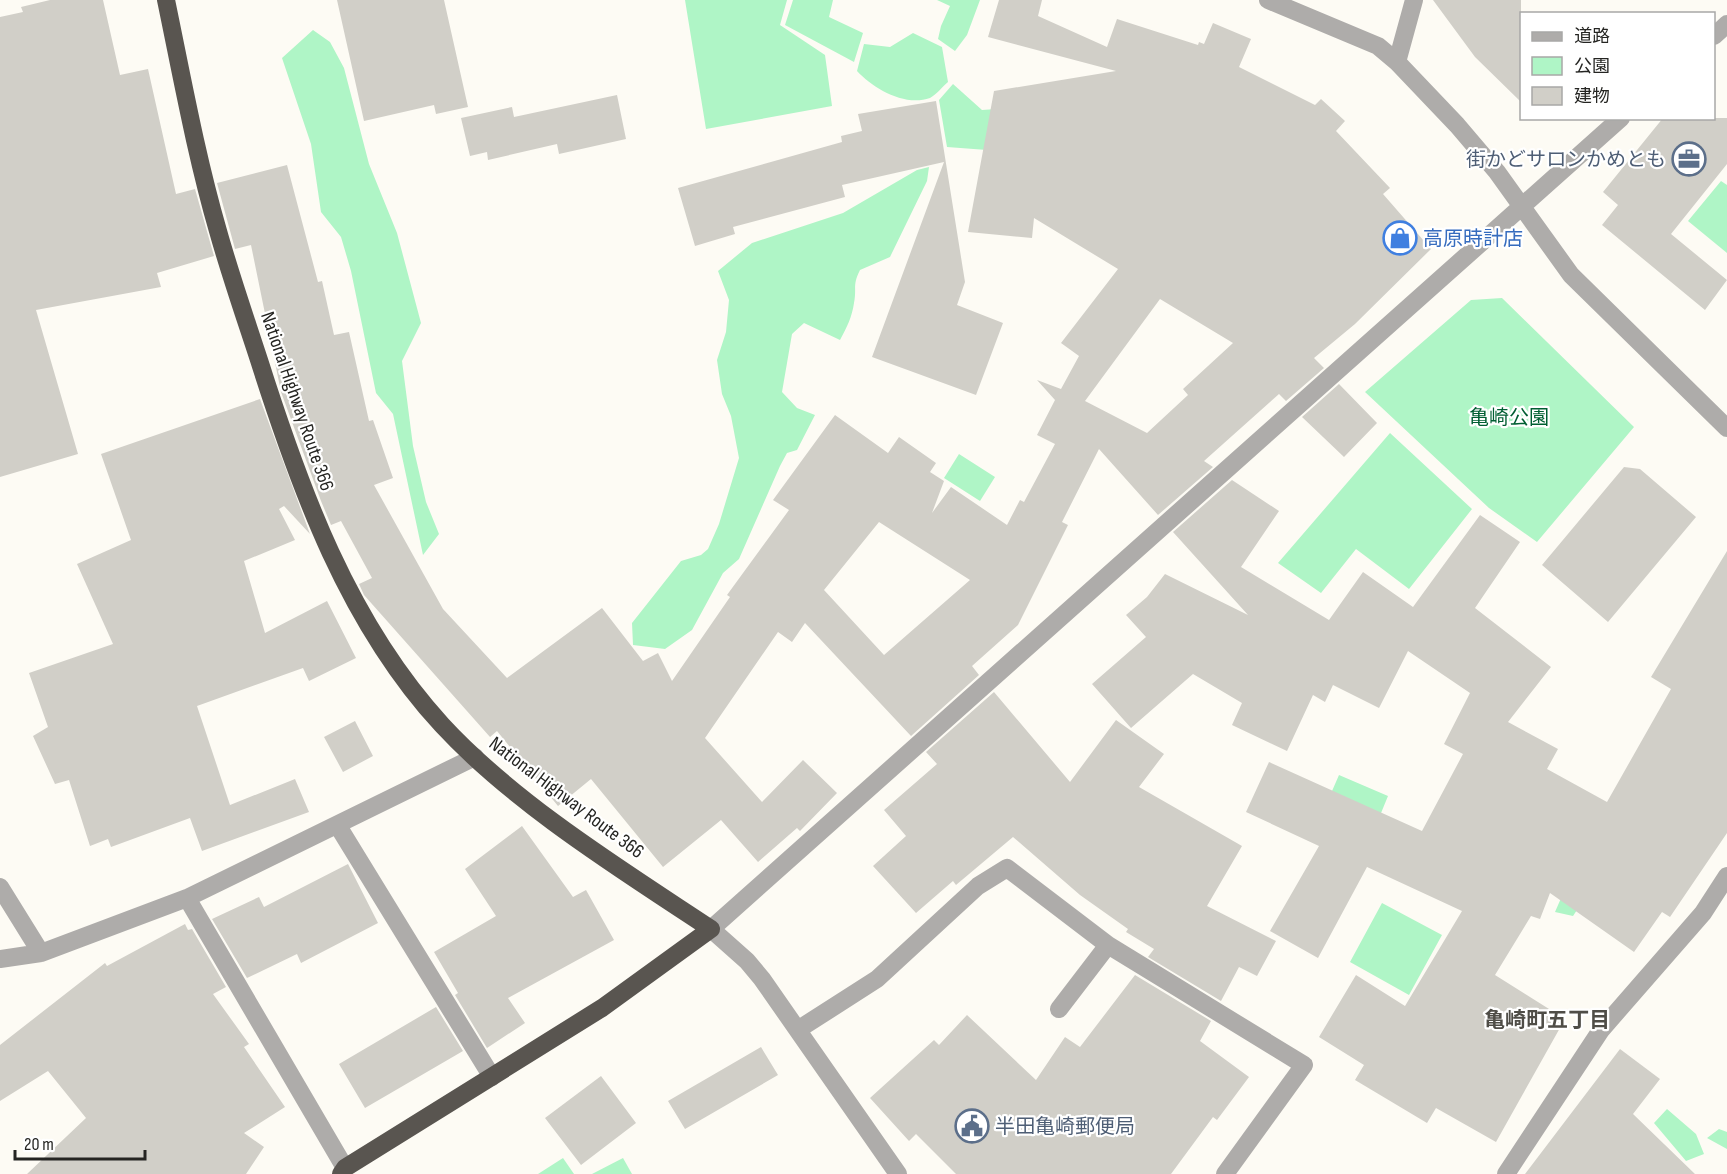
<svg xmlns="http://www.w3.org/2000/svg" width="1727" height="1174" font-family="'Sofia Sans Condensed','Noto Sans JP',sans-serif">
  <rect width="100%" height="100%" fill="#fdfbf4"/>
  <path fill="#aff5c6" d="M 685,0 L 787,0 L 780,25 L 825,55 L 832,106 L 706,129 Z
    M 793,0 L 833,0 L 829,17 L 863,33 L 854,62 L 785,25 Z
    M 937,0 L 980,0 L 967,35 L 955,51 L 938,39 L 941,26 L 950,6 Z
    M 313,30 L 330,42 L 344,68 L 369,164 L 397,233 L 421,323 L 402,361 L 413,446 L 426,502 L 439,534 L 423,555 L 393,414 L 376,393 L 351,271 L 341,237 L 321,212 L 311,144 L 282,58 Z
    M 913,33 L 942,47 L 948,82 C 943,86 936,95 930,98 C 904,107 873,88 857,71 L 864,44 L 890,47 Z
    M 953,84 L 982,110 L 1025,107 L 987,150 L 947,147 L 939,100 Z
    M 929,167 L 927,181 L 890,257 L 860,270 C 852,286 857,287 854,303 C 852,317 847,327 840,340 L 804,323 L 792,334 L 782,392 L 797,408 L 815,415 L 797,450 L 787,453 L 780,466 L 739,559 L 723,573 L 692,630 L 665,649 L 633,645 L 632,623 L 681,561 L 701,555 L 708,549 L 719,524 L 739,458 L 731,416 L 722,394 L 717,360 L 726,332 L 729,300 L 718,271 L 752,243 L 843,213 L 917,170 Z
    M 1721,181 L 1727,185 L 1727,253 L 1688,221 Z
    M 1502,298 L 1634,427 L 1537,542 L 1489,508 L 1365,392 L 1471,300 Z
    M 1390,433 L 1472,509 L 1409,589 L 1356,549 L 1321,593 L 1278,563 Z
    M 959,454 L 995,477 L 980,501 L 944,478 Z
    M 1339,775 L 1388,796 L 1372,835 L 1322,814 Z
    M 1575,866 L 1598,878 L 1573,916 L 1555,912 Z
    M 1382,903 L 1442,935 L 1409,995 L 1350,962 Z
    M 1667,1109 L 1696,1134 L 1704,1154 L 1686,1161 L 1654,1123 Z
    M 1719,1129 L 1727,1132 L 1727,1149 L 1707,1138 Z
    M 563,1158 L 574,1174 L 538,1174 Z
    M 623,1158 L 632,1174 L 592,1174 Z"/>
  <path fill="#d1cfc8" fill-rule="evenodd" d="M 50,0 L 103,0 L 120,75 L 148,69 L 176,194 L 195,189 L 214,256 L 157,273 L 161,287 L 36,310 L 78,454 L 0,477 L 0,17 L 23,12 L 21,7 Z
    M 337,0 L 444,0 L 468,107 L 436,114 L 434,105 L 364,121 Z
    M 999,0 L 1042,0 L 1038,16 L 1107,47 L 1117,19 L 1198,45 L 1199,42 L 1204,44 L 1213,23 L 1251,39 L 1239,67 L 1315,105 L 1321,99 L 1345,121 L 1336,131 L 1390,188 L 1383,194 L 1431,249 L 1355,324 L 1314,358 L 1324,368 L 1286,401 L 1279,394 L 1204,461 L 1213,467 L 1158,515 L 1099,449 L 1062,522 L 1068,525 L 1018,625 L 972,666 L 979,675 L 911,736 L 805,623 L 792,642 L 778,632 L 705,738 L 762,802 L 803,760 L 837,793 L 800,831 L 797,828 L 758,862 L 721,820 L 663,867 L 591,779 L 558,806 L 497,731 L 490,737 L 364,595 L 359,584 L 372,578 L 341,521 L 331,525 L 321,501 L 281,392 L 251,245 L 235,249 L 217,183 L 287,165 L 318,282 L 322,281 L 334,335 L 349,332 L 369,421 L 373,420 L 393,478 L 374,485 L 443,609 L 507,678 L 602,608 L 643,661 L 658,653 L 672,681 L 730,597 L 727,595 L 789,510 L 773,500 L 835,415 L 888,453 L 899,437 L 936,463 L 930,472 L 944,481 L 932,513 L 951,487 L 1007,525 L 1020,500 L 1024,502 L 1055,444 L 1037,435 L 1055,400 L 1037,380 L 1061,389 L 1079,356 L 1061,343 L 1118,269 L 1034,218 L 1032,238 L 968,232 L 994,91 L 1116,71 L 988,37 ZM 1160,299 L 1233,343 L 1183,389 L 1188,395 L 1147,433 L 1085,401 ZM 879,522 L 970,580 L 884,655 L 824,590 Z
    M 1433,0 L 1521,0 L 1521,102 L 1475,57 Z
    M 617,95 L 626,139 L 559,154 L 557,144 L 488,160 L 487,152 L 470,156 L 461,118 L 512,107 L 514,117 Z
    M 936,101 L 965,282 L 957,305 L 1003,323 L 976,395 L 872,357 L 944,162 L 842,185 L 845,197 L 733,227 L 735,234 L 695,246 L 678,188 L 842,142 L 841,136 L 862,131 L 858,114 Z
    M 1663,118 L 1727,118 L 1727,164 L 1671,234 L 1727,280 L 1705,310 L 1602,225 L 1618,205 L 1603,192 Z
    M 1339,384 L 1377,423 L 1344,457 L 1302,417 Z
    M 260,399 L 310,534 L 284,506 L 279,509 L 295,540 L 244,561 L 265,633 L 327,601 L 356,658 L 309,681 L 303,668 L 197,706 L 230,805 L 295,779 L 309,812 L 202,851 L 190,818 L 111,847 L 108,839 L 90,846 L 69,780 L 55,784 L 33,736 L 48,727 L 29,673 L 113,644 L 77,564 L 131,540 L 101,454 Z
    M 1624,467 L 1640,469 L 1696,517 L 1608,622 L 1542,565 Z
    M 1232,480 L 1279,511 L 1241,567 L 1329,620 L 1363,572 L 1413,607 L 1480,515 L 1520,542 L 1475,608 L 1551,667 L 1508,722 L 1558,749 L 1547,769 L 1607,802 L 1671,689 L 1651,677 L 1727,551 L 1727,833 L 1670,917 L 1662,912 L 1634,952 L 1550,893 L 1540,919 L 1531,916 L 1495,975 L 1565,1019 L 1496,1142 L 1436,1108 L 1427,1123 L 1355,1080 L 1364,1065 L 1319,1037 L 1356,975 L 1405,1006 L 1462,911 L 1367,867 L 1318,958 L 1270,931 L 1319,846 L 1246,812 L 1269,762 L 1422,831 L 1463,754 L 1444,744 L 1470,693 L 1408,651 L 1379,708 L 1333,685 L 1325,702 L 1313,695 L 1287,751 L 1232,725 L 1242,703 L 1193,674 L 1131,728 L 1092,684 L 1146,637 L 1126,615 L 1147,597 L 1165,574 L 1248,615 L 1173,532 Z
    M 994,692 L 1070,782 L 1116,720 L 1164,754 L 1139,787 L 1242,846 L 1207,906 L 1276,941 L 1257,976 L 1239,967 L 1221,1001 L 1148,957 L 1154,949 L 1126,932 L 1128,929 L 1080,895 L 1013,837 L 956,885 L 953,881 L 916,913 L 873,866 L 906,836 L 884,810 L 937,764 L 926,752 Z
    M 355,721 L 373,756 L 343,772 L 324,737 Z
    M 522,826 L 573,897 L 586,890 L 614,940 L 508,998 L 525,1023 L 487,1048 L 455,995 L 458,993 L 434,952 L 496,916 L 465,869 Z
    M 348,864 L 378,923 L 301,963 L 297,954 L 247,978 L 212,919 L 259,897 L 264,907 Z
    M 185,924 L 188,930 L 192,929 L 226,987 L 213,994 L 249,1044 L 244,1047 L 285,1107 L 244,1133 L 264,1147 L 246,1174 L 27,1174 L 86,1118 L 48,1071 L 0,1101 L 0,1045 L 105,963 L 107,966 Z
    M 1135,975 L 1211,1021 L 1200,1041 L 1249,1077 L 1217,1120 L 1213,1117 L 1171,1174 L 956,1174 L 916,1134 L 909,1141 L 870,1098 L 934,1040 L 939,1045 L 967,1015 L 1036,1080 L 1065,1037 L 1080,1047 Z
    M 436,1007 L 463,1051 L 365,1108 L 339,1064 Z
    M 761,1047 L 778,1075 L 685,1129 L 668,1101 Z
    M 1620,1049 L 1660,1079 L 1633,1114 L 1695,1174 L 1525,1174 Z
    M 601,1076 L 636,1123 L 581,1165 L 545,1118 Z"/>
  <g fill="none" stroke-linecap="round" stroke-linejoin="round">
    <path stroke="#aeacaa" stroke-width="18" d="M 1268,0 L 1378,46 L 1397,62 L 1457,125 L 1497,172 L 1571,275 L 1727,428
      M 1714,36 L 1727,24
      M 1397,62 L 1414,0
      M 338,826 L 492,1077
      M 0,887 L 41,953
      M 187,898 L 345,1168
      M 0,959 L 41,953 L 187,898 L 475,757
      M 1059,1009 L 1108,945
      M 799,1029 L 877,979 L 978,886 L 1007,868 L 1108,945 L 1304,1065 L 1225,1174
      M 898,1174 L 762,979 L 747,961 L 711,929 L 1621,118
      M 1506,1174 L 1601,1030 L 1703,913 L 1727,876"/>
    <path stroke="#595550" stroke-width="18" d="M 166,0 C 182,77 196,155 218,231 C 230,274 245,317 259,360 C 300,489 348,623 442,725 C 515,804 622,870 711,929 L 602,1008 L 345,1168 L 341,1174"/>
  </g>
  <defs>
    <symbol id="office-ring" viewBox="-11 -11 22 22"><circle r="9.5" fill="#fff" stroke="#5c6f8a" stroke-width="1.5"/><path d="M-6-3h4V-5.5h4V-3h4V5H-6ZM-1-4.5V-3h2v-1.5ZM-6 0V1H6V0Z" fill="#5c6f8a"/></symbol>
    <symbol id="shop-ring" viewBox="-11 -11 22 22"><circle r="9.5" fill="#fff" stroke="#3f7fe0" stroke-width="1.5"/><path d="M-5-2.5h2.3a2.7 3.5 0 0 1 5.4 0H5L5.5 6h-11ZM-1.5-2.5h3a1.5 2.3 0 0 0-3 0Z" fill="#3f7fe0"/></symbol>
    <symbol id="civic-ring" viewBox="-11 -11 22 22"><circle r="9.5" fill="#fff" stroke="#5c6f8a" stroke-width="1.5"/><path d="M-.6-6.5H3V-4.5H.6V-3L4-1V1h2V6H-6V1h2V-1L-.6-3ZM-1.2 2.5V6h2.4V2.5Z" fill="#5c6f8a"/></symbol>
  </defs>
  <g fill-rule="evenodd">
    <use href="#office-ring" x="1670" y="140" width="38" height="38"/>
    <use href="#shop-ring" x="1381" y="219" width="38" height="38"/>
    <use href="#civic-ring" x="953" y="1107" width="38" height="38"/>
  </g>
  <g text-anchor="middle" stroke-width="4.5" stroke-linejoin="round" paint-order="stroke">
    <g font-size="20" fill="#4e5e75" stroke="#fff" text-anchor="end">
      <text x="1666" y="166">街かどサロンかめとも</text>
      <text x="995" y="1133" text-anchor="start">半田亀崎郵便局</text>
    </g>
    <g font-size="20" fill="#366cbe" stroke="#fff" text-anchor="start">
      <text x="1423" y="245">高原時計店</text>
    </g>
    <g font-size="20" fill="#252522" stroke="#fff">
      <text transform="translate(298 401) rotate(71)" y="7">National Highway Route 366</text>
      <text transform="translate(567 797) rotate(37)" y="7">National Highway Route 366</text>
    </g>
    <g font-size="20" fill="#005e32" stroke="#fff">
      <text x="1509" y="424">亀崎公園</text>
    </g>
    <g font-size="21" font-weight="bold" fill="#4f4d47" stroke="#fff">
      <text x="1547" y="1027">亀崎町五丁目</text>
    </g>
  </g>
  <rect x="1520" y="12" width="195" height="108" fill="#ffffff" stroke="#a8a8a7" stroke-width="1.5"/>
  <rect x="1532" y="32" width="30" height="9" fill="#aeacaa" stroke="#a8a8a7" stroke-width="1.5"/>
  <text x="1574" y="42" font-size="18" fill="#252522">道路</text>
  <rect x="1532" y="57" width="30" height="18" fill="#aff5c6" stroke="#a8a8a7" stroke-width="1.5"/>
  <text x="1574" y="72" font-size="18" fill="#252522">公園</text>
  <rect x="1532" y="87" width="30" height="18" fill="#d1cfc8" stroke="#a8a8a7" stroke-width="1.5"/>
  <text x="1574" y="102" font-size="18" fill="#252522">建物</text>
  <path d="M15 1150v9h130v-9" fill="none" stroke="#252522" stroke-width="3"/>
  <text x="24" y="1150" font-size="18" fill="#252522" stroke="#ffffff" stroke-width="4.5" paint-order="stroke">20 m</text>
</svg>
